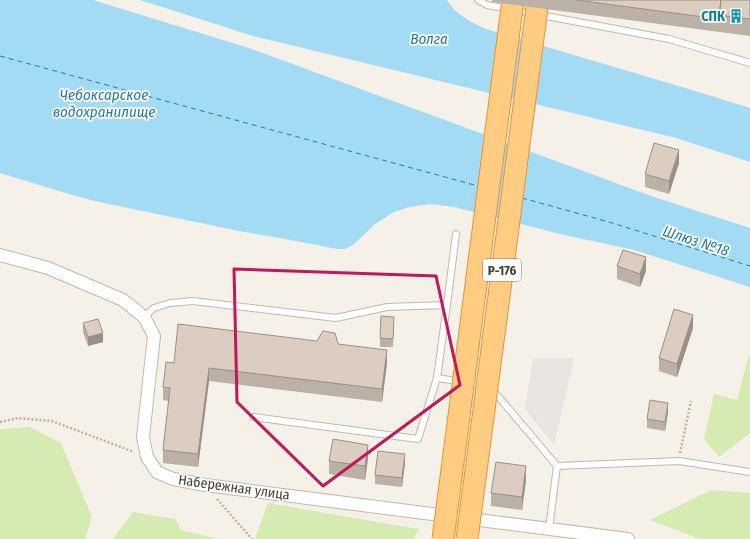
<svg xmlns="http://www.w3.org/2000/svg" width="750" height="539" font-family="'Fira Sans Condensed',sans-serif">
  <rect width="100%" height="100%" fill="#f5f1e9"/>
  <path fill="#d6ebb1" d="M 750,351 L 750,433 L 719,457 L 704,439 L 714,394 L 737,400 Z
    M 30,427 L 61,443 L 92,517 L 85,539 L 0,539 L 0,429 Z
    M 711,490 L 750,493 L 750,539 L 700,539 L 650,520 Z
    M 268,503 L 419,529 L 413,539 L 255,539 Z
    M 133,512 L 175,519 L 181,530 L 218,539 L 113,539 Z"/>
  <path fill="#e7e4e1" d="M 533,358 L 574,358 L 554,445 L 525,409 Z"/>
  <path fill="#a4dbf4" d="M 0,0 L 93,0 L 249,48 L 651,196 L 750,228 L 750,287 L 634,250 L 560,234 L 454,207 L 430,204 L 409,207 L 394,212 L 375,224 L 353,245 L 345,249 L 337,249 L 296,241 L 239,231 L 99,202 L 72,195 L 0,173 Z
    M 140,0 L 447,0 C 456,15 471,22 486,29 L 692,90 L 750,108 L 750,162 L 676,138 L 253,36 Z"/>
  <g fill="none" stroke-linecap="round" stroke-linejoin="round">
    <path stroke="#257aa2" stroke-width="1" stroke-dasharray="5 4" stroke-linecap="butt" d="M 0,56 L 478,186
      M 522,198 L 609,222 L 750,266"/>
    <defs>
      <path id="service" d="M 478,0 L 487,5 L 669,39 L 750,63
        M 144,317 L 154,308 L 170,303 L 193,301 L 336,318 L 387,307 L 447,305 L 456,234
        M 437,378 L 447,305
        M 492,389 L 557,466 L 679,461 L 750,472
        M 253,417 L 418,439 L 437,378 L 484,385
        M 549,529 L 557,466"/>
      <path id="minor" d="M 0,255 L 48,268 L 123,300 L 144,317 L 154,336 L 143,437 L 147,457 L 157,472 L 173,479 L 205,485 L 628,539"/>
    </defs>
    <use href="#service" stroke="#c2b8ab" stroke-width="8"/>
    <use href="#minor" stroke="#c2b8ab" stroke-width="14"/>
    <path stroke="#c4b29c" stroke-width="2.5" stroke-dasharray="2 2" stroke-linecap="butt" d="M 0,422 L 18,418 L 52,421 L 134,452
      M 680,453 L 691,401
      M 217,499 L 252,539"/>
    <use href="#service" stroke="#fff" stroke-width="6"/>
    <use href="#minor" stroke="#fff" stroke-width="12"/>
    <defs>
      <path id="trunk-bridge" d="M 443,539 L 513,0
        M 467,539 L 538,0"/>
    </defs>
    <use href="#trunk-bridge" stroke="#e69333" stroke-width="23" stroke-linecap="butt"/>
    <use href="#trunk-bridge" stroke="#ffcc82" stroke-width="21"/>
  </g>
  <path fill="#bcb1a6" d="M 492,0 L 750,0 L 750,36 L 492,2 Z
    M 679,163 L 669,194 L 645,187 L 645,174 Z
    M 617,266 L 646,271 L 640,287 L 617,279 Z
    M 83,323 L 103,342 L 88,346 L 83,332 Z
    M 394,326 L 393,347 L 380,347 L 380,338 Z
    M 693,328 L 677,377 L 659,371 L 659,358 Z
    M 338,344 L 387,363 L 382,402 L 209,381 L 198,467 L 163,463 L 163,450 L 169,401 L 163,400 L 163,387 L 174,363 Z
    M 668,412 L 665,431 L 647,428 L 647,419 Z
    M 368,458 L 365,480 L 329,474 L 329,461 Z
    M 405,463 L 402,487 L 375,484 L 375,475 Z
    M 526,480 L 522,510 L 491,506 L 491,493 Z"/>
  <path fill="#999087" d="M 679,150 L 679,163 L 669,194 L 669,181 Z
    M 646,257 L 646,271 L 640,287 L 640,274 Z
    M 693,315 L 693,328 L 677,377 L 677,364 Z
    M 103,333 L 103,342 L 88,346 L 88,337 Z
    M 387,350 L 387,363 L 382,402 L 382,389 Z
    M 209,368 L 209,381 L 198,467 L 198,454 Z
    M 668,403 L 668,412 L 665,431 L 665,422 Z
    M 368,445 L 368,458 L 365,480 L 365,466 Z
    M 405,454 L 405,463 L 402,487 L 402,478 Z
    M 526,466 L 526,480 L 522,510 L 522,497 Z"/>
  <path fill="#dbcec1" stroke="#999087" d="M 576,0 L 721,0 L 719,19 Z
    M 721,0 L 750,0 L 750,19 L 719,15 Z
    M 654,143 L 679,150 L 669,181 L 645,174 Z
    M 623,250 L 646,257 L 640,274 L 617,266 Z
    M 674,309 L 693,315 L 677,364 L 659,358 Z
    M 381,316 L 394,317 L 393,339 L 380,338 Z
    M 98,319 L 103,333 L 88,337 L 83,323 Z
    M 178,324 L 317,341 L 323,331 L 335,333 L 338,344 L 387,350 L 382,389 L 209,368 L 198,454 L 163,450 L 170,388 L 163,387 L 166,362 L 174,363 Z
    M 650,400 L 668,403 L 665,422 L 647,419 Z
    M 333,439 L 368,445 L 365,466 L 329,461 Z
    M 378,451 L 405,454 L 402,478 L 375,475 Z
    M 496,462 L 526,466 L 522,497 L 491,493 Z"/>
  <path fill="none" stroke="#c2185b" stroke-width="3" stroke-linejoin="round" d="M 234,269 L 436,276 L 460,385 L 323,486 L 237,402 Z"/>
  <defs>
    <symbol id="building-bare" viewBox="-9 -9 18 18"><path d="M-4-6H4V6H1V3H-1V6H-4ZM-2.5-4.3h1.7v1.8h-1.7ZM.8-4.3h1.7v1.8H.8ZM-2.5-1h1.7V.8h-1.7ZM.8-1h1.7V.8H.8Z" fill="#0f9aa8" stroke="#fff" stroke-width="2.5" paint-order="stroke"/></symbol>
  </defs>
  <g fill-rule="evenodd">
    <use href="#building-bare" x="726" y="6" width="20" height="20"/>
  </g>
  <g text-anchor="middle" stroke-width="3.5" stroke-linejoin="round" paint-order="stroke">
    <rect fill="#fff" stroke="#807a73" stroke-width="1" x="483" y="259" width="38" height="22" rx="3"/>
    <g font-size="13" font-weight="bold" fill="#4a4137">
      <text x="502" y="275">Р-176</text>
    </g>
    <g font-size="14" font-weight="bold" fill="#0d838f" stroke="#fff" text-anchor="end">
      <text x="725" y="21">СПК</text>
    </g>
    <g font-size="14" fill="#4a4137" stroke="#fff">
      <text transform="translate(234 487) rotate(8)" y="5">Набережная улица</text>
    </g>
    <g font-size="15" font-style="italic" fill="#257aa2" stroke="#fff">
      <text x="429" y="44">Волга</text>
      <text x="104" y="100">Чебоксарское<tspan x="104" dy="17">водохранилище</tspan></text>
      <text transform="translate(696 241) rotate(18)" y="5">Шлюз №18</text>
    </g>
  </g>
</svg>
